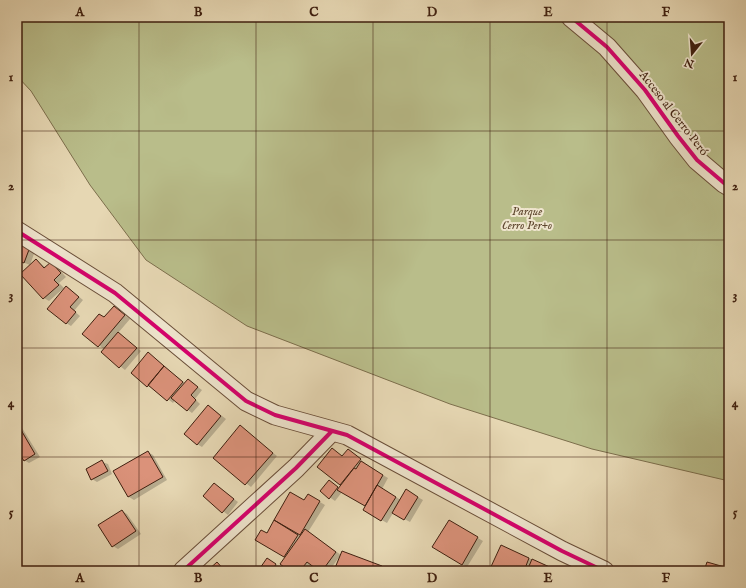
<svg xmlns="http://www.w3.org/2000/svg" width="746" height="588" font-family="'IM FELL English',serif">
  <rect width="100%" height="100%" fill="#e6d7b3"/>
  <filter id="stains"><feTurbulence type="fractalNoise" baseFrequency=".005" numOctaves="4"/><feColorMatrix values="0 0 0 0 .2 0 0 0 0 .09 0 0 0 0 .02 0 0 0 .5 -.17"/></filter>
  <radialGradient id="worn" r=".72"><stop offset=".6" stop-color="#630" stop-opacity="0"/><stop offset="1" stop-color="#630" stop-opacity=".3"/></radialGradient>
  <path fill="#b9bd8a" stroke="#7c6e4c" d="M 17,17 L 729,17 L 729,481 L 592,449 L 450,404 L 247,326 L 146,260 L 90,185 L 31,91 L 17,76 Z"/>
  <path fill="#0003" d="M 17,243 L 35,251 L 30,265 L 17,260 Z
    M 36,260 L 46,268 L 51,263 L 56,266 L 66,277 L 59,283 L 64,288 L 49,301 L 44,298 L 21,274 Z
    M 67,287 L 83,300 L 74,311 L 80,316 L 71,326 L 66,323 Z
    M 114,307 L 130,319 L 118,333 L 141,351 L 125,370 L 102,352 L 104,349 L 84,334 L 105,318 Z
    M 148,354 L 185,383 L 188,380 L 202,390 L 195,399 L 200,404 L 192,413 L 175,400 L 173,403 L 153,388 L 147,386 Z
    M 209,406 L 226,419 L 202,447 L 197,444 Z
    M 17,421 L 19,423 L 40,457 L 29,463 L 24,460 L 17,448 Z
    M 240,427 L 277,456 L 251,487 L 214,458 Z
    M 148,452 L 153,455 L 167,480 L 134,500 L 129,497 L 114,472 Z
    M 353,454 L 365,463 L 364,464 L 388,478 L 382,489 L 401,500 L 407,491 L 423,500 L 410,522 L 393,513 L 387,523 L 364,510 L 366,506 L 342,492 L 335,501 L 321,491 L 329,481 L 340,488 L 342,485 L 318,467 Z
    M 102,462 L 108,464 L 112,474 L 97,482 L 92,479 Z
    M 214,484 L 238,502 L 228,515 L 204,496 Z
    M 291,493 L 304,501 L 308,495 L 325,505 L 308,532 L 341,555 L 382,567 L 387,570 L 386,571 L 343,571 L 336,568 L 340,556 L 329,571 L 321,571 L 312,564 L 307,571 L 291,571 L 286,557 L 256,540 L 267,534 Z
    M 122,511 L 127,514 L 141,534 L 118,549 L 113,546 Z
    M 449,521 L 483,541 L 467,567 L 434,547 Z
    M 501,546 L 529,558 L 555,571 L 490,571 Z
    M 272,562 L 281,568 L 279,571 L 260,571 Z"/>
  <path fill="#db927a" stroke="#3f1f0f" d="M 17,242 L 30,247 L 24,263 L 17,260 Z
    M 36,259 L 44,268 L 51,262 L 61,273 L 54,280 L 59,285 L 43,299 L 20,274 Z
    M 66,286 L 79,297 L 70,307 L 76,312 L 66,324 L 47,309 Z
    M 114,306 L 125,315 L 98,347 L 82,334 L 99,314 L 104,317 Z
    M 118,332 L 137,348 L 119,368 L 101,352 Z
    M 148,352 L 164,366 L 147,387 L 131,373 Z
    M 164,366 L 183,382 L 167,401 L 148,385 Z
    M 188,379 L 198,387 L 191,395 L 196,400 L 187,411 L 171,398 Z
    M 208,405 L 221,416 L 197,445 L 184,434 Z
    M 17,423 L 35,454 L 24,461 L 17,450 Z
    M 240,425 L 273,453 L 245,485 L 213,458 Z
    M 332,448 L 342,456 L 348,449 L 361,459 L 340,485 L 317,467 Z
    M 148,451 L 163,477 L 128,497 L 113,471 Z
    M 102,460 L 108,471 L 91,480 L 86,469 Z
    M 361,461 L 383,475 L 365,506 L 337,490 L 354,468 L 356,469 Z
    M 329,480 L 338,487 L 329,499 L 320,491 Z
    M 214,483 L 234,499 L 222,513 L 203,496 Z
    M 377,485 L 396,497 L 381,521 L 363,510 Z
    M 406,489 L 418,497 L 404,520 L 392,513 Z
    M 290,492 L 304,500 L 308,494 L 320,501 L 300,535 L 274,520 Z
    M 122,510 L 136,531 L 112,547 L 98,525 Z
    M 274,520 L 298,535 L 284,557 L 255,540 L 261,530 L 267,533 Z
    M 449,520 L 478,537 L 462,565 L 432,547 Z
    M 305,529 L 336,552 L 322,571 L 319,571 L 307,562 L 300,571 L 289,571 L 280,564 Z
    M 501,545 L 529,558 L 524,571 L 489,571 Z
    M 342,551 L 382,566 L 380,571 L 343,571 L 335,568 Z
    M 267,558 L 276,564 L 272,571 L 258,571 Z
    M 532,559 L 554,569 L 553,571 L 527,571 Z
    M 217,562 L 225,571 L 207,571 Z
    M 707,562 L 728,568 L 729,566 L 729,571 L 704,571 Z"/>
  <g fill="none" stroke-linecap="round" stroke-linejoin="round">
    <defs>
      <path id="street" d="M 571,17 L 607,47 L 645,90 L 678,136 L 697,160 L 724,183 L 729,186
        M 17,231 L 115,293 L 246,401 L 275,415 L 347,435 L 562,551 L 604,571
        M 183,571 L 296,468 L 332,431"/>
    </defs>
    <use href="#street" stroke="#694d38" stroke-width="21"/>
    <use href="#street" stroke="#efe5ce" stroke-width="19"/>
    <defs>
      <path id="cycleway" d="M 571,17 L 607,47 L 645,90 L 678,136 L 697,160 L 724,183 L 729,186
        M 17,231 L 115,293 L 246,401 L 275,415 L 347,435 L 562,551 L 604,571
        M 183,571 L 296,468 L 332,431"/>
    </defs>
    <use href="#cycleway" stroke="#efe5ce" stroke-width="6"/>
    <use href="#cycleway" stroke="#d6006c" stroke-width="4"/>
  </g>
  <path fill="none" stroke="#3f1f0f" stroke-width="1" stroke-opacity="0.55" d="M 139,17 L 139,571M 256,17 L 256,571M 373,17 L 373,571M 490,17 L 490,571M 607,17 L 607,571M 17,131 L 729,131M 17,240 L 729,240M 17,348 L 729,348M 17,457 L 729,457"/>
  <g text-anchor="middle" stroke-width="4" stroke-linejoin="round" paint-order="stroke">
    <g font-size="12" fill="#3f1f0f" stroke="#efe5ce">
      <text transform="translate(674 113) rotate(52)" y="4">Acceso al Cerro Peró</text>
    </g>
    <g font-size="12" font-style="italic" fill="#5e462e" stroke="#efe5ce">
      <text x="527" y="215">Parque<tspan x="527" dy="14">Cerro Per+o</tspan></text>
    </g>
  </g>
  <rect width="746" height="588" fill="none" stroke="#e6d7b3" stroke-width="44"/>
  <g transform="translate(692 54) rotate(197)" stroke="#efe5ce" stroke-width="3" paint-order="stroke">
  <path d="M0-3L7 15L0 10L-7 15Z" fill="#3f1f0f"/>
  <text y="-6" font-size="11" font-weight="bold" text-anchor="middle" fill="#3f1f0f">N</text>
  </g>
  <rect x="22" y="22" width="702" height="544" fill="none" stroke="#3f1f0f" stroke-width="1.5"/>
  <g font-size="13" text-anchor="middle" font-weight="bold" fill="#3f1f0f">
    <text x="80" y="16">A</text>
    <text x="198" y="16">B</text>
    <text x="314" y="16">C</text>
    <text x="432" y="16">D</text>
    <text x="548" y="16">E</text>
    <text x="666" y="16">F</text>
    <text x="11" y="81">1</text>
    <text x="735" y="81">1</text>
    <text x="11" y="190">2</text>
    <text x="735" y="190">2</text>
    <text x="11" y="299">3</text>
    <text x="735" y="299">3</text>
    <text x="11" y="407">4</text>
    <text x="735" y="407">4</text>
    <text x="11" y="516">5</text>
    <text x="735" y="516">5</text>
    <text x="80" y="582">A</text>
    <text x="198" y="582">B</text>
    <text x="314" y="582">C</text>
    <text x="432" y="582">D</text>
    <text x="548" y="582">E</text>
    <text x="666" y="582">F</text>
  </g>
  <rect width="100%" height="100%" filter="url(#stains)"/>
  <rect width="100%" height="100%" fill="url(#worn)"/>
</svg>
